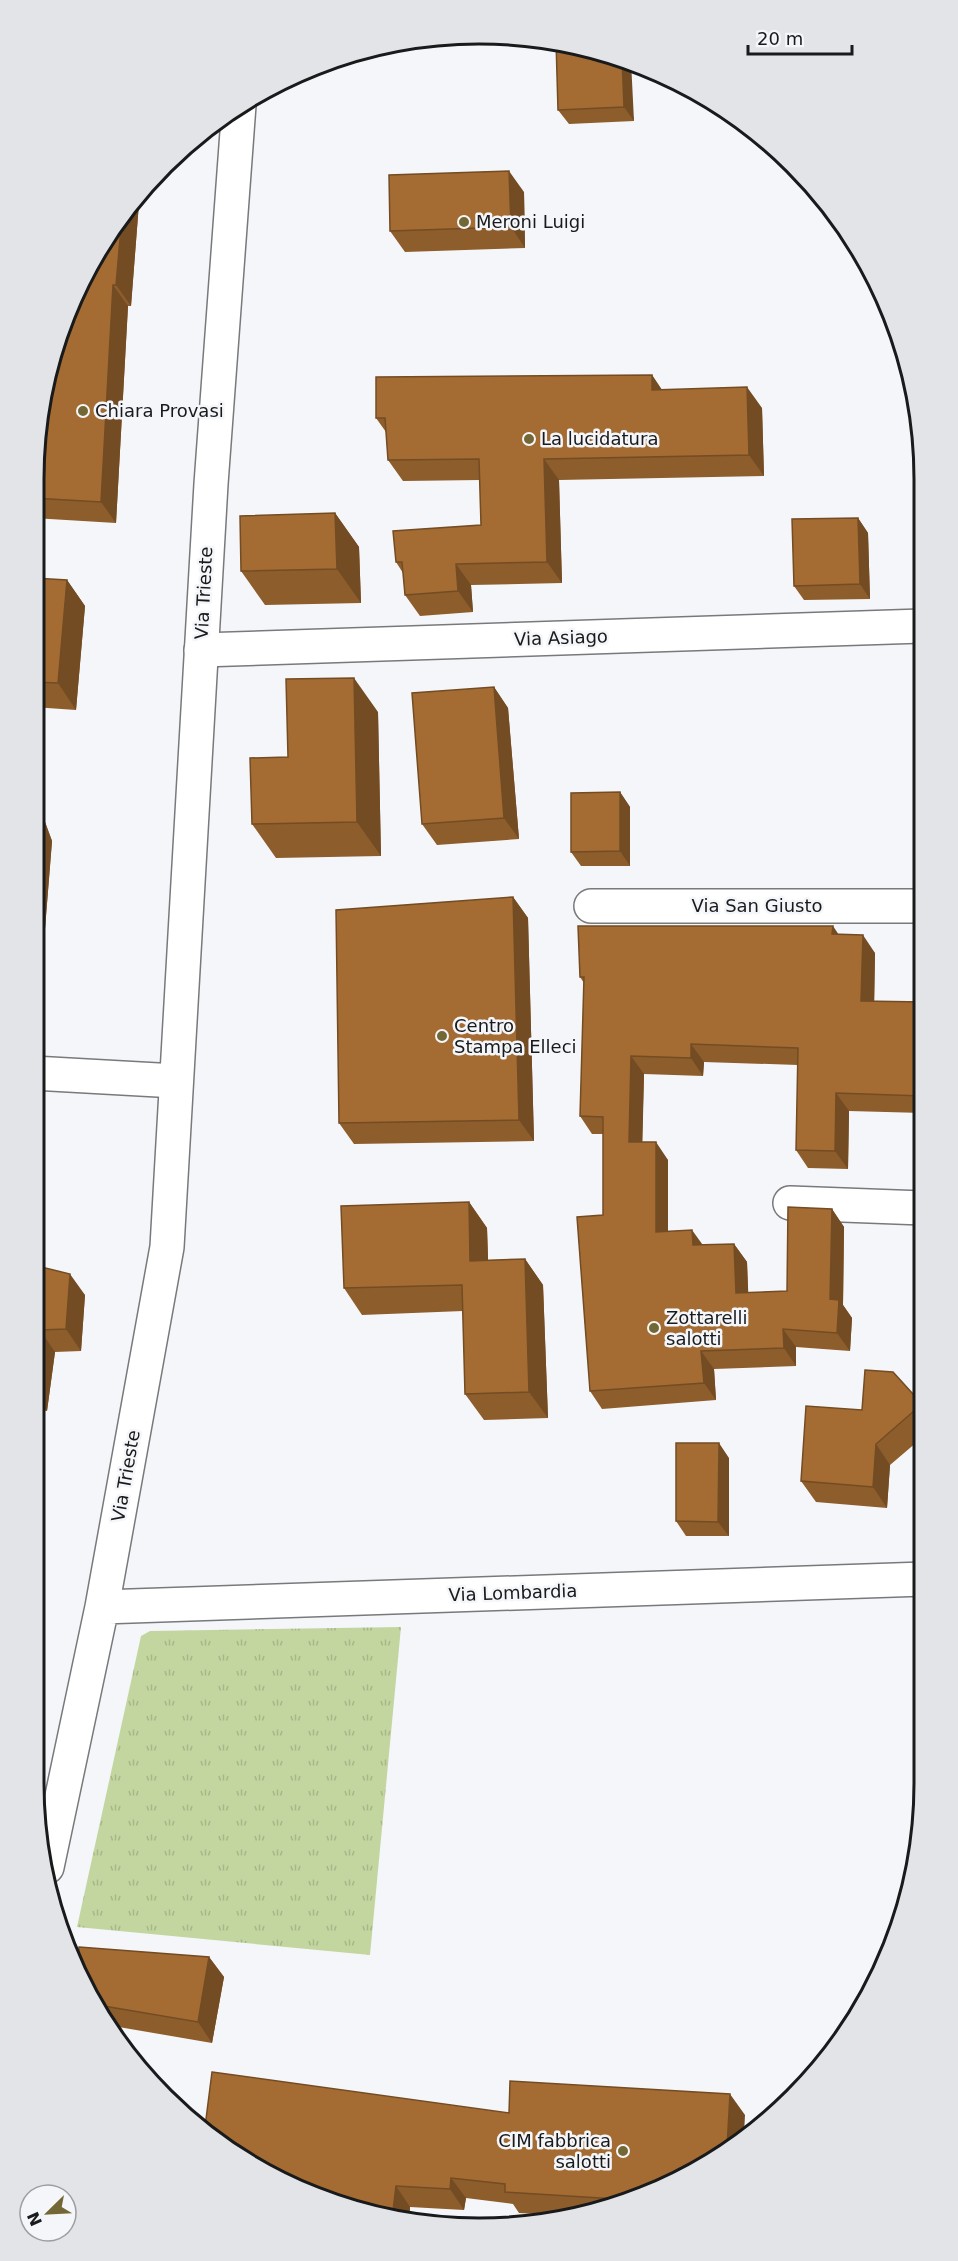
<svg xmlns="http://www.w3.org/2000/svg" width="958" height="2261" font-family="'DejaVu Sans',sans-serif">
  <defs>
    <pattern id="grass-tufts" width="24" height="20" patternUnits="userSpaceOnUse" patternTransform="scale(1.5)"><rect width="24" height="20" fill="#c3d6a0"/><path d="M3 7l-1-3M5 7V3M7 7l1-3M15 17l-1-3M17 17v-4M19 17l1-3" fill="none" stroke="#a7b789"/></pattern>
  </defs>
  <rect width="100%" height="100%" fill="#f5f6f9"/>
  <path fill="url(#grass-tufts)" d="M 401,1627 L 370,1955 L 77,1927 L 141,1636 L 150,1631 Z"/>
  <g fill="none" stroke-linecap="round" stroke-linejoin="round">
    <defs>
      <path id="minor" d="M 201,650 L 922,626
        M 591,906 L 923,906
        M 33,1073 L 176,1081
        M 790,1203 L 923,1208"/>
      <path id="tertiary" d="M 102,1607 L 924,1579
        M 47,1867 L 102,1607 L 167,1247 L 211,484 L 239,105"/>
    </defs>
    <use href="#minor" stroke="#78797b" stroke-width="36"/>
    <use href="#tertiary" stroke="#78797b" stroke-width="36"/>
    <use href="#minor" stroke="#fff" stroke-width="33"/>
    <use href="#tertiary" stroke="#fff" stroke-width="33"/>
  </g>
  <path fill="#8d5d2c" d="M 623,57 L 634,121 L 569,124 L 558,110 Z
    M 140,190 L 131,306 L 128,306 L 116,523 L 33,518 L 33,479 Z
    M 524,192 L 525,248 L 405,252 L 390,231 Z
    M 898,346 L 909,381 L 899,367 Z
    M 652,375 L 662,390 L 762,408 L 764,476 L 559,480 L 562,583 L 471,585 L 473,612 L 420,616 L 405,595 L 403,573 L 396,562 L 481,525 L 480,480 L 403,481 L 388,460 L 386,432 L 376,418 Z
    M 335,513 L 359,547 L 361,603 L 265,605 L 241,571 Z
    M 858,518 L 868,533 L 870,599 L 804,600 L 794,586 Z
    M 33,578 L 67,580 L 85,606 L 76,710 L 33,707 Z
    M 494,687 L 508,708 L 519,839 L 437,845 L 422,824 Z
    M 378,712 L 381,856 L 276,858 L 252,824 L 288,757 Z
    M 620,792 L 630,807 L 630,866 L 581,866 L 571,852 Z
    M 33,806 L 45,822 L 52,841 L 38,1016 L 33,1016 Z
    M 513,897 L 528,918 L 534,1141 L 354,1144 L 339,1123 Z
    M 838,934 L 875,953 L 874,1001 L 923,1002 L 923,1113 L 849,1111 L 848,1169 L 808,1168 L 796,1150 L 798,1065 L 704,1062 L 703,1076 L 644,1074 L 642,1142 L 668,1160 L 668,1232 L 703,1245 L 734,1244 L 747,1262 L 748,1293 L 787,1291 L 832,1209 L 844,1227 L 843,1305 L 852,1318 L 850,1351 L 796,1347 L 796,1366 L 714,1369 L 716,1400 L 602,1409 L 590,1391 L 603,1215 L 603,1134 L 592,1134 L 580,1116 L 584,983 L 580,977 Z
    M 469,1202 L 487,1228 L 488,1260 L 525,1259 L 543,1285 L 548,1418 L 484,1420 L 465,1394 L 463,1311 L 362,1315 L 344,1288 Z
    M 33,1265 L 85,1295 L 81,1351 L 55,1352 L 47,1411 L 33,1409 Z
    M 922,1404 L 924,1407 L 924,1436 L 890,1465 L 887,1508 L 816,1502 L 801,1481 L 862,1410 Z
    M 729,1458 L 729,1536 L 686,1536 L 676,1521 Z
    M 209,1957 L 224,1977 L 212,2043 L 107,2025 L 93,2005 L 77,1970 Z
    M 509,2113 L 745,2115 L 702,2168 L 622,2204 L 572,2216 L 519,2213 L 513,2204 L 466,2198 L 464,2210 L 410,2207 L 409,2220 L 392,2219 L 256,2168 Z"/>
  <path fill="#734c24" d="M 622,57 L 631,61 L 634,121 L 624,107 Z
    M 509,171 L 524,192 L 525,248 L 511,227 Z
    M 140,190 L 131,306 L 116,285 L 122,216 Z
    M 113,285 L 128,306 L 116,523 L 101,502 Z
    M 652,375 L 666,396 L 652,390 Z
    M 747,387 L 762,408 L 764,476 L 749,455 Z
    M 544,459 L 559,480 L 562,583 L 547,562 Z
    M 335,513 L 359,547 L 361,603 L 337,569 Z
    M 858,518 L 868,533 L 870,599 L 860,584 Z
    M 456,564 L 471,585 L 473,612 L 458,591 Z
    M 67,580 L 85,606 L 76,710 L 58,683 Z
    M 354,678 L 378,712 L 381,856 L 357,822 Z
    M 494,687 L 508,708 L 519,839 L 504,818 Z
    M 620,792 L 630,807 L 630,866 L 620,851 Z
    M 33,806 L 45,822 L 52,841 L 38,1016 L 33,1009 Z
    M 513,897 L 528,918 L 534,1141 L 519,1120 Z
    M 833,926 L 845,944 L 832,934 Z
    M 863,935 L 875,953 L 874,1018 L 861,1001 Z
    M 691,1044 L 704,1062 L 703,1076 L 691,1058 Z
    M 631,1056 L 644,1074 L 642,1160 L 629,1142 Z
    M 836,1093 L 849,1111 L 848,1169 L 835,1151 Z
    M 656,1142 L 668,1160 L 668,1250 L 656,1232 Z
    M 469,1202 L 487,1228 L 489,1287 L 470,1261 Z
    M 832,1209 L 844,1227 L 843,1305 L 852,1318 L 850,1351 L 837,1333 L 830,1299 Z
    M 692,1230 L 705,1248 L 693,1245 Z
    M 734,1244 L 747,1262 L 749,1311 L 736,1293 Z
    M 525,1259 L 543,1285 L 548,1418 L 529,1392 Z
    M 70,1274 L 85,1295 L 81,1351 L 66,1329 Z
    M 783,1329 L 796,1347 L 796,1366 L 784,1348 Z
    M 40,1330 L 55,1352 L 47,1411 L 33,1391 L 33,1379 Z
    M 701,1351 L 714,1369 L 716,1400 L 704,1383 Z
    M 719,1443 L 729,1458 L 729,1536 L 718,1522 Z
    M 876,1444 L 890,1465 L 887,1508 L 873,1487 Z
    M 209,1957 L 224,1977 L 212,2043 L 198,2022 Z
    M 730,2094 L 745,2115 L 744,2134 L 727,2147 Z
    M 451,2178 L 466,2198 L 464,2210 L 450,2189 Z
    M 396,2186 L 410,2207 L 409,2220 L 392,2219 Z"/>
  <path fill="#a46c33" stroke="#734c24" stroke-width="1.5" d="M 556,41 L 622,57 L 624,107 L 558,110 Z
    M 509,171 L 511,227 L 390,231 L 389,175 Z
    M 122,216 L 116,285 L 113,285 L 101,502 L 33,498 L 33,479 L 57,335 L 93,256 Z
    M 898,346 L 905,367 L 899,367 Z
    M 652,375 L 652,390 L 747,387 L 749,455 L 544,459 L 547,562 L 456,564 L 458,591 L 405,595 L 402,562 L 396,562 L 393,531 L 481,525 L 479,459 L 388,460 L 385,418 L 376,418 L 376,377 Z
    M 335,513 L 337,569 L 241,571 L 240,516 Z
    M 858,518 L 860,584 L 794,586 L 792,519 Z
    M 33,578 L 67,580 L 58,683 L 33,682 Z
    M 354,678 L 357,822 L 252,824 L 250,758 L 288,757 L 286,679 Z
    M 494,687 L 504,818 L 422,824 L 412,693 Z
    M 620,792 L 620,851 L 571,852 L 571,793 Z
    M 33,809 L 37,820 L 33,875 Z
    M 513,897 L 519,1120 L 339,1123 L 336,910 Z
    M 578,926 L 833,926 L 832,934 L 863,935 L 861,1001 L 923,1002 L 923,1096 L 836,1093 L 835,1151 L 796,1150 L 798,1048 L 691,1044 L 691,1058 L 631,1056 L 629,1142 L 656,1142 L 656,1232 L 692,1230 L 693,1245 L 734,1244 L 736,1293 L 787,1291 L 788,1207 L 832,1209 L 830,1299 L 839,1300 L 837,1333 L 783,1329 L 784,1348 L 701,1351 L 704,1383 L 590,1391 L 577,1217 L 603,1215 L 603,1117 L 580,1116 L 584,977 L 580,977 Z
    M 469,1202 L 470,1261 L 525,1259 L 529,1392 L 465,1394 L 462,1285 L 344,1288 L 341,1206 Z
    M 33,1265 L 70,1274 L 66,1329 L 40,1330 L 33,1379 Z
    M 924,1269 L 924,1299 L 921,1299 Z
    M 865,1370 L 893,1372 L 922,1404 L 876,1444 L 873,1487 L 801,1481 L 806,1406 L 862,1410 Z
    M 676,1443 L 719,1443 L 718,1522 L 676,1521 Z
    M 79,1947 L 209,1957 L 198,2022 L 92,2004 L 77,1970 Z
    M 212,2072 L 509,2113 L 510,2081 L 730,2094 L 727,2147 L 702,2168 L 633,2200 L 505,2192 L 505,2184 L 451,2178 L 450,2189 L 396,2186 L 392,2219 L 256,2168 L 205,2127 Z"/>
  <g fill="#736835" stroke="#f5f6f9" stroke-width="2">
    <circle cx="464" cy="222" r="6"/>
    <circle cx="83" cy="411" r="6"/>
    <circle cx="529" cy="439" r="6"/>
    <circle cx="442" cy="1036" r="6"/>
    <circle cx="654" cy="1328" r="6"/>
    <circle cx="623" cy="2151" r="6"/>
  </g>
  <g text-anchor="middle" stroke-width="5" stroke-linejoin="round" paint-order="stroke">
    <g font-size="18" fill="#191a1b" stroke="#f5f6f9" text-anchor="start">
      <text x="476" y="228">Meroni Luigi</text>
      <text x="95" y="417">Chiara Provasi</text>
      <text x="541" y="445">La lucidatura</text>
      <text x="454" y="1032">Centro<tspan x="454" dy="21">Stampa Elleci</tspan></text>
      <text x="666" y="1324">Zottarelli<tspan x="666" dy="21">salotti</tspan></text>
      <text x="611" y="2147" text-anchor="end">CIM fabbrica<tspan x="611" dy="21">salotti</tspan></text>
    </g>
    <g font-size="18" fill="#191a1b" stroke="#f5f6f9">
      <text transform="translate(204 593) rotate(-87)" y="6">Via Trieste</text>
      <text transform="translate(561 638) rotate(-2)" y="6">Via Asiago</text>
      <text x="757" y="912">Via San Giusto</text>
      <text transform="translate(126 1476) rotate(-80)" y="6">Via Trieste</text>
      <text transform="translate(513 1593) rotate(-2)" y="6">Via Lombardia</text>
    </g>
  </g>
  <path d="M0 0H958V2261H0ZM479 44H479A435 435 0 0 1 914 479V1783A435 435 0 0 1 479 2218H479A435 435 0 0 1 44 1783V479A435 435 0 0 1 479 44Z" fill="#e3e4e7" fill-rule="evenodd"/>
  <path fill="none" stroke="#191a1b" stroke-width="3" d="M479 44H479A435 435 0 0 1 914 479V1783A435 435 0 0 1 479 2218H479A435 435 0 0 1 44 1783V479A435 435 0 0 1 479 44Z"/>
  <g transform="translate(48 2213) rotate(246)"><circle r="28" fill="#f5f6f9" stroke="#9d9ea0" stroke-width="1.5"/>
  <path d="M0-4.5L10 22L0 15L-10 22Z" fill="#736835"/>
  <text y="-9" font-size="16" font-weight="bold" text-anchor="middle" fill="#191a1b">N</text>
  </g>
  <path d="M748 45v9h104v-9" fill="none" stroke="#191a1b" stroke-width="3"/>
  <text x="757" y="45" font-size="18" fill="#191a1b" stroke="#f5f6f9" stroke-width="4.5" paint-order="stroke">20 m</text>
</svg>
